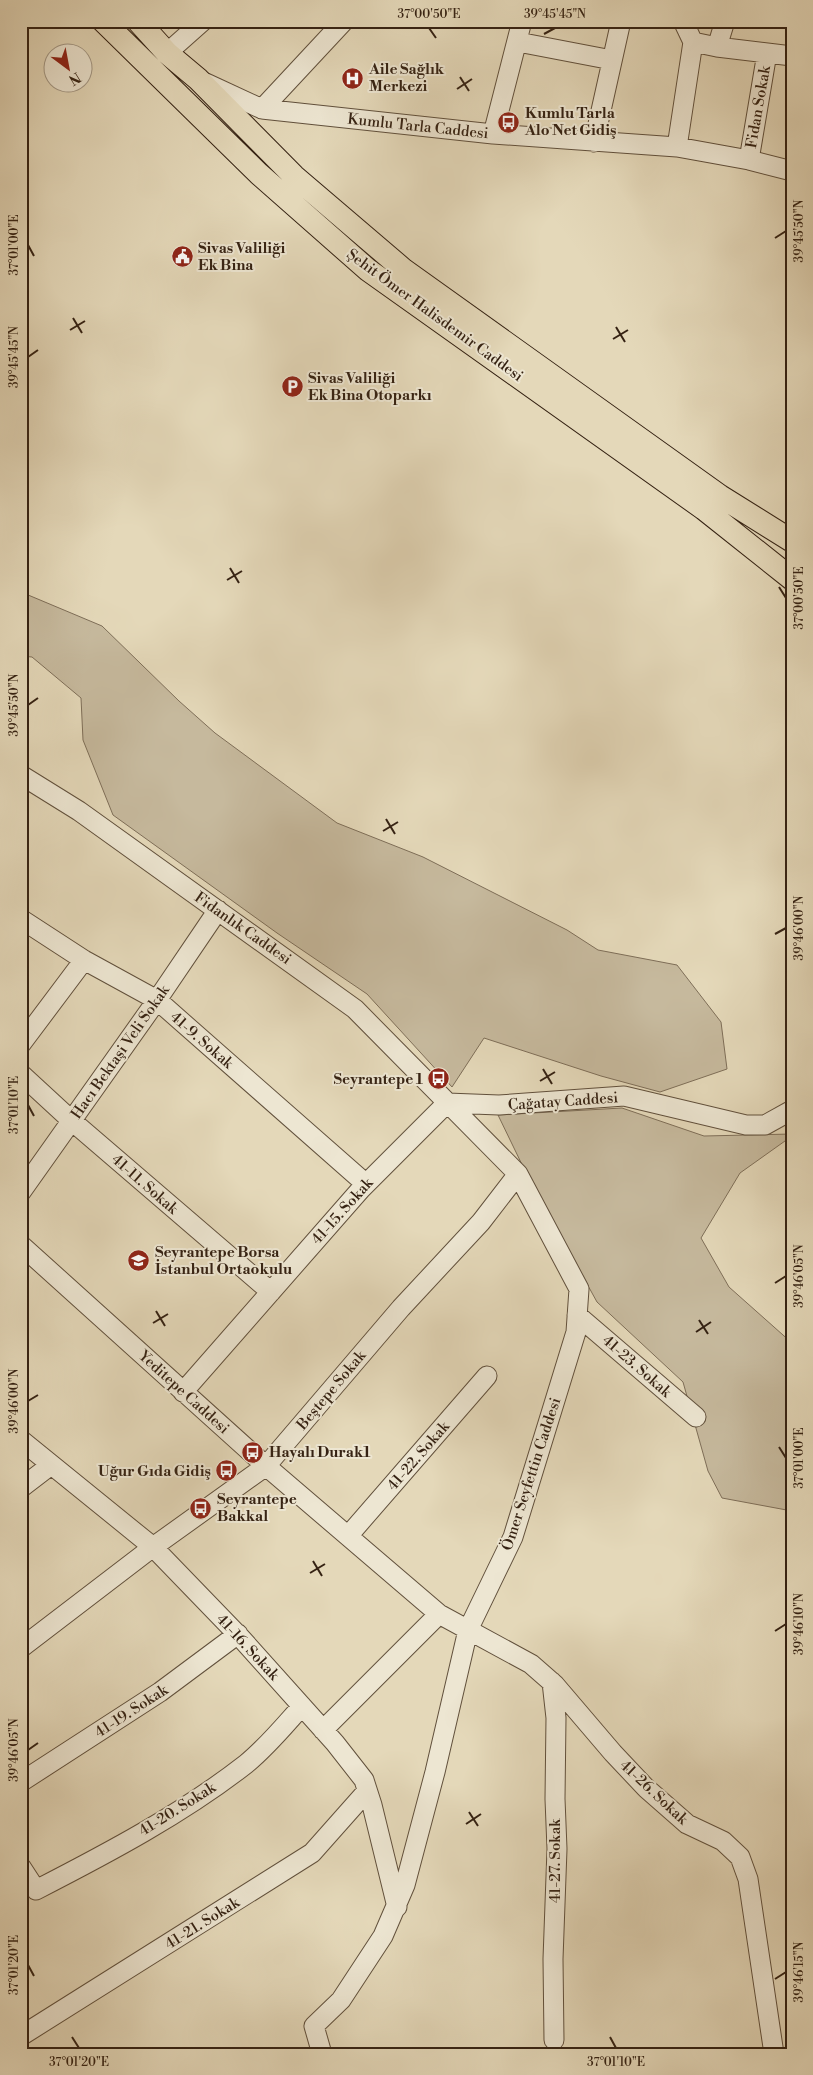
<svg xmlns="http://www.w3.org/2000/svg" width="813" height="2075" font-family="'Libre Bodoni',serif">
  <rect width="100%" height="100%" fill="#e4d8b9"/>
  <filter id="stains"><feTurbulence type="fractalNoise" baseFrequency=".004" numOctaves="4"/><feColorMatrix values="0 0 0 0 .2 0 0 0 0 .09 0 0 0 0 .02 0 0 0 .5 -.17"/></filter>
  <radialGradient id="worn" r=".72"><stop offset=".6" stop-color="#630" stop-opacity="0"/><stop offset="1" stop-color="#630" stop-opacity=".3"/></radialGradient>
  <path fill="#c6b99d" stroke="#7e6e58" d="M 21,592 L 102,626 L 179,701 L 215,733 L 337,823 L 423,857 L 567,930 L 598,950 L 677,965 L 721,1022 L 727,1069 L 660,1092 L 601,1076 L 484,1038 L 452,1087 L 367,994 L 277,933 L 113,815 L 83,740 L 81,698 L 32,657 L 21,656 Z
    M 622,1108 L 704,1136 L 792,1134 L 792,1136 L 740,1173 L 701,1238 L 729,1287 L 792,1343 L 792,1511 L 722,1498 L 708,1471 L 683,1382 L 597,1302 L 528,1177 L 498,1115 Z"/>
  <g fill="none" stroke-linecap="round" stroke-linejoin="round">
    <defs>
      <path id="minor" d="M 683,21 L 693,42 L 717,47 L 792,56
        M 518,42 L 612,60
        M 717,47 L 725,21
        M 167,53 L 203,21
        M 206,83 L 262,109 L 493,134 L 677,147 L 749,160 L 792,171
        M 262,109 L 344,21
        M 493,134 L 522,21
        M 594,142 L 621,21
        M 677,147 L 693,42
        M 749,160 L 767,53
        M 21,775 L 79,811 L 355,1009 L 518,1174 L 579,1289 L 576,1332 L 513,1537 L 468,1630 L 435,1772 L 405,1885 L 383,1936 L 341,2000 L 314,2026 L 322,2054
        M 21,919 L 84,960 L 157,1000 L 366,1184
        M 21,1044 L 84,960
        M 21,1074 L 72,1121 L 271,1292
        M 447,1103 L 499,1105 L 624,1096 L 746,1125 L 765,1125 L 792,1110
        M 21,1192 L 157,1000 L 218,910
        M 21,1245 L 266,1466 L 439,1614 L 531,1664 L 555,1685 L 613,1753 L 646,1788 L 687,1824 L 723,1841 L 740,1857 L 748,1879 L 774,2054
        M 577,1315 L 696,1417
        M 183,1392 L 361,1189 L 447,1103
        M 21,1440 L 153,1547 L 240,1637 L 335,1743 L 364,1780 L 372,1805 L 397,1907
        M 21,1488 L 51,1465
        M 348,1536 L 487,1376
        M 21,1648 L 153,1547 L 266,1466 L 401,1308 L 481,1222 L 518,1174
        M 552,1682 L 556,1718 L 555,1799 L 557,1849 L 553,1959 L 554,2040
        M 323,1730 L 439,1614
        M 21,1782 L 160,1692 L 238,1634
        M 21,1867 L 36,1890 C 108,1853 182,1814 246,1764 C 267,1747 284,1726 302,1706
        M 21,2036 L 312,1853 L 367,1791"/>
      <path id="major" d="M 103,21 L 259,174 L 368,270 L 704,509 L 792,579
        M 138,21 L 167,53 L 198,79 L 294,176 L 404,270 L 720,496 L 792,541"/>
    </defs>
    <use href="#minor" stroke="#61503c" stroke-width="21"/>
    <use href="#major" stroke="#352213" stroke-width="24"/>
    <use href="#minor" stroke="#ede6d2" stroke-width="19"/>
    <use href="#major" stroke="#e4d8b9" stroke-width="22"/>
  </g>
  <path fill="none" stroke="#352213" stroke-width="2" d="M 429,28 L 436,38M 544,34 L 555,28M 460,77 L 469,91M 457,89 L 472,79M 775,238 L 786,231M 28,245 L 34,256M 73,318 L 82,333M 616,327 L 625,342M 70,330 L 85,321M 613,339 L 628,330M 28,357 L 38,350M 230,568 L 239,583M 227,580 L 242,571M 779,587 L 786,598M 28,705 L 38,698M 386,819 L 395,834M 383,831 L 398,822M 775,934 L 786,928M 543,1069 L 552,1084M 540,1081 L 555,1072M 28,1105 L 34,1116M 775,1283 L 786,1276M 156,1311 L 165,1326M 699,1320 L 708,1334M 153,1323 L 168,1314M 696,1332 L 711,1322M 28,1401 L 38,1395M 779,1447 L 786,1458M 313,1561 L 322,1576M 310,1573 L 325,1564M 775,1631 L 786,1624M 28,1750 L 38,1743M 469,1812 L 478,1826M 466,1824 L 481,1814M 28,1965 L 34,1976M 775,1979 L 786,1972M 72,2037 L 79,2048M 610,2037 L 616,2048"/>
  <defs>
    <symbol id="hospital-disc" viewBox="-11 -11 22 22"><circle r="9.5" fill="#8f2418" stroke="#ede6d2"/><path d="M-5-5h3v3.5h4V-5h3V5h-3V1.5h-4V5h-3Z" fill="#fff"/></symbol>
    <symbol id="bus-disc" viewBox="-11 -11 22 22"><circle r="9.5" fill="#8f2418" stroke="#ede6d2"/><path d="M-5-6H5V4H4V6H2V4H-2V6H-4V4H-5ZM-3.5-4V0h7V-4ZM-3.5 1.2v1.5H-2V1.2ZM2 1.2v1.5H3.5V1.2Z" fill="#fff"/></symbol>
    <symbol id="civic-disc" viewBox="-11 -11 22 22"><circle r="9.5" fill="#8f2418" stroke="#ede6d2"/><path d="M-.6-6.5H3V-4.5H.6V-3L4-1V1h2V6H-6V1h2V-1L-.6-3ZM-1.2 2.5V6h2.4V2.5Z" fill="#fff"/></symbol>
    <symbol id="parking-disc" viewBox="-11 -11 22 22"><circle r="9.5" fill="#8f2418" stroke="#ede6d2"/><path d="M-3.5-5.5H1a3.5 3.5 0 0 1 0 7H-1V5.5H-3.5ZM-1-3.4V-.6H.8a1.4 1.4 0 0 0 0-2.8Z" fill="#fff"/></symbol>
    <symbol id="school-disc" viewBox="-11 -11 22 22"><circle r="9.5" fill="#8f2418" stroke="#ede6d2"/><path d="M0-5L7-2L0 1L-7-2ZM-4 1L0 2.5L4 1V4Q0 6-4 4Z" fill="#fff"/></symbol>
  </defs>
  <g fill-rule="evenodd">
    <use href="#hospital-disc" x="340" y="66" width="25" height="25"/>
    <use href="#bus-disc" x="496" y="110" width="25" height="25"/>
    <use href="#civic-disc" x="170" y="244" width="25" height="25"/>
    <use href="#parking-disc" x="280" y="374" width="25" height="25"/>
    <use href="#bus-disc" x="426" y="1066" width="25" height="25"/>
    <use href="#school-disc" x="126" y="1248" width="25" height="25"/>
    <use href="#bus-disc" x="240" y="1440" width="25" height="25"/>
    <use href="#bus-disc" x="214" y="1458" width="25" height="25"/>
    <use href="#bus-disc" x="188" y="1496" width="25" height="25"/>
  </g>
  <g text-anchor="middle" stroke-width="4" stroke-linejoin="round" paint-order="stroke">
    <g font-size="15" font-weight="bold" fill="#352213" stroke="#ede6d2" text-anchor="start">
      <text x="369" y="74">Aile Sağlık<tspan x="369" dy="17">Merkezi</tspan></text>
      <text x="525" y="118">Kumlu Tarla<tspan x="525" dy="17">Alo Net Gidiş</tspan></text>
      <text x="198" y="253">Sivas Valiliği<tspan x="198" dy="17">Ek Bina</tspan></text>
      <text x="308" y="383">Sivas Valiliği<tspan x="308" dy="17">Ek Bina Otoparkı</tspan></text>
      <text x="423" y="1084" text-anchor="end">Seyrantepe 1</text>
      <text x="155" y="1257">Seyrantepe Borsa<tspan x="155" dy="17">İstanbul Ortaokulu</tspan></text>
      <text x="269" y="1457">Hayalı Durak1</text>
      <text x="211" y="1476" text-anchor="end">Uğur Gıda Gidiş</text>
      <text x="217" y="1504">Seyrantepe<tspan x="217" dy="17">Bakkal</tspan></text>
    </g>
    <g font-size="15" fill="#352213" stroke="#ede6d2">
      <text transform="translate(758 107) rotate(-80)" y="5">Fidan Sokak</text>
      <text transform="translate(418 126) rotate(6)" y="5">Kumlu Tarla Caddesi</text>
      <text transform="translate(435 315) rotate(36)" y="5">Şehit Ömer Halisdemir Caddesi</text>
      <text transform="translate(243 928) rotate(35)" y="5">Fidanlık Caddesi</text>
      <text transform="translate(202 1040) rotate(41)" y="5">41-9. Sokak</text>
      <text transform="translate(120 1052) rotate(-55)" y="5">Hacı Bektaşi Veli Sokak</text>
      <text transform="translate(563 1101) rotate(-4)" y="5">Çağatay Caddesi</text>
      <text transform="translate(145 1184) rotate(41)" y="5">41-11. Sokak</text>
      <text transform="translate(342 1211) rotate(-48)" y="5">41-15. Sokak</text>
      <text transform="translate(637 1366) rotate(41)" y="5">41-23. Sokak</text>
      <text transform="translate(331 1390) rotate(-50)" y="5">Beştepe Sokak</text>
      <text transform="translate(184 1392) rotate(42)" y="5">Yeditepe Caddesi</text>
      <text transform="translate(418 1456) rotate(-49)" y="5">41-22. Sokak</text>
      <text transform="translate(531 1474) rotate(-72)" y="5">Ömer Seyfettin Caddesi</text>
      <text transform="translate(248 1647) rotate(47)" y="5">41-16. Sokak</text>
      <text transform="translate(131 1711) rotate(-33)" y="5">41-19. Sokak</text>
      <text transform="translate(654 1792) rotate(43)" y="5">41-26. Sokak</text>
      <text transform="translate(177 1809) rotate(-32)" y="5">41-20. Sokak</text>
      <text transform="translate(555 1861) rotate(-90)" y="5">41-27. Sokak</text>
      <text transform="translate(202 1923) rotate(-32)" y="5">41-21. Sokak</text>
    </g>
  </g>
  <rect width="813" height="2075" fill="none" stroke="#e4d8b9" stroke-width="55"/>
  <g transform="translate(68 68) rotate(148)"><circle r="24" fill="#ede6d2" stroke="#a39886"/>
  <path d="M0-4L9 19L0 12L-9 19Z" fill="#8f2418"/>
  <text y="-8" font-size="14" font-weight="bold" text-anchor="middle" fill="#352213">N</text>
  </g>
  <rect x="28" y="28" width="758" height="2020" fill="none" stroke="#352213" stroke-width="2"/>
  <g font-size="12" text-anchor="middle" fill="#352213">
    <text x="429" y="18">37°00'50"E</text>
    <text x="555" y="18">39°45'45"N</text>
    <text transform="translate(799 231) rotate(-90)" y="4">39°45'50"N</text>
    <text transform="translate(14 245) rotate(-90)" y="4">37°01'00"E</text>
    <text transform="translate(14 357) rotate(-90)" y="4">39°45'45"N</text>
    <text transform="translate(799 598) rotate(-90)" y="4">37°00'50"E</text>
    <text transform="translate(14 705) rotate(-90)" y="4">39°45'50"N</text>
    <text transform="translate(799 928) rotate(-90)" y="4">39°46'00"N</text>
    <text transform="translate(14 1105) rotate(-90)" y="4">37°01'10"E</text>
    <text transform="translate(799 1276) rotate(-90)" y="4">39°46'05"N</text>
    <text transform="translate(14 1401) rotate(-90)" y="4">39°46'00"N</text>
    <text transform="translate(799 1458) rotate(-90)" y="4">37°01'00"E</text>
    <text transform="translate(799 1624) rotate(-90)" y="4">39°46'10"N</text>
    <text transform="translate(14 1750) rotate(-90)" y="4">39°46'05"N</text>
    <text transform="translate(14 1965) rotate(-90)" y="4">37°01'20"E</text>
    <text transform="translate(799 1972) rotate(-90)" y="4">39°46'15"N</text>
    <text x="79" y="2066">37°01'20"E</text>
    <text x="616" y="2066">37°01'10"E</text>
  </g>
  <rect width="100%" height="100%" filter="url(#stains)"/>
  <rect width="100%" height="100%" fill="url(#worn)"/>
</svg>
